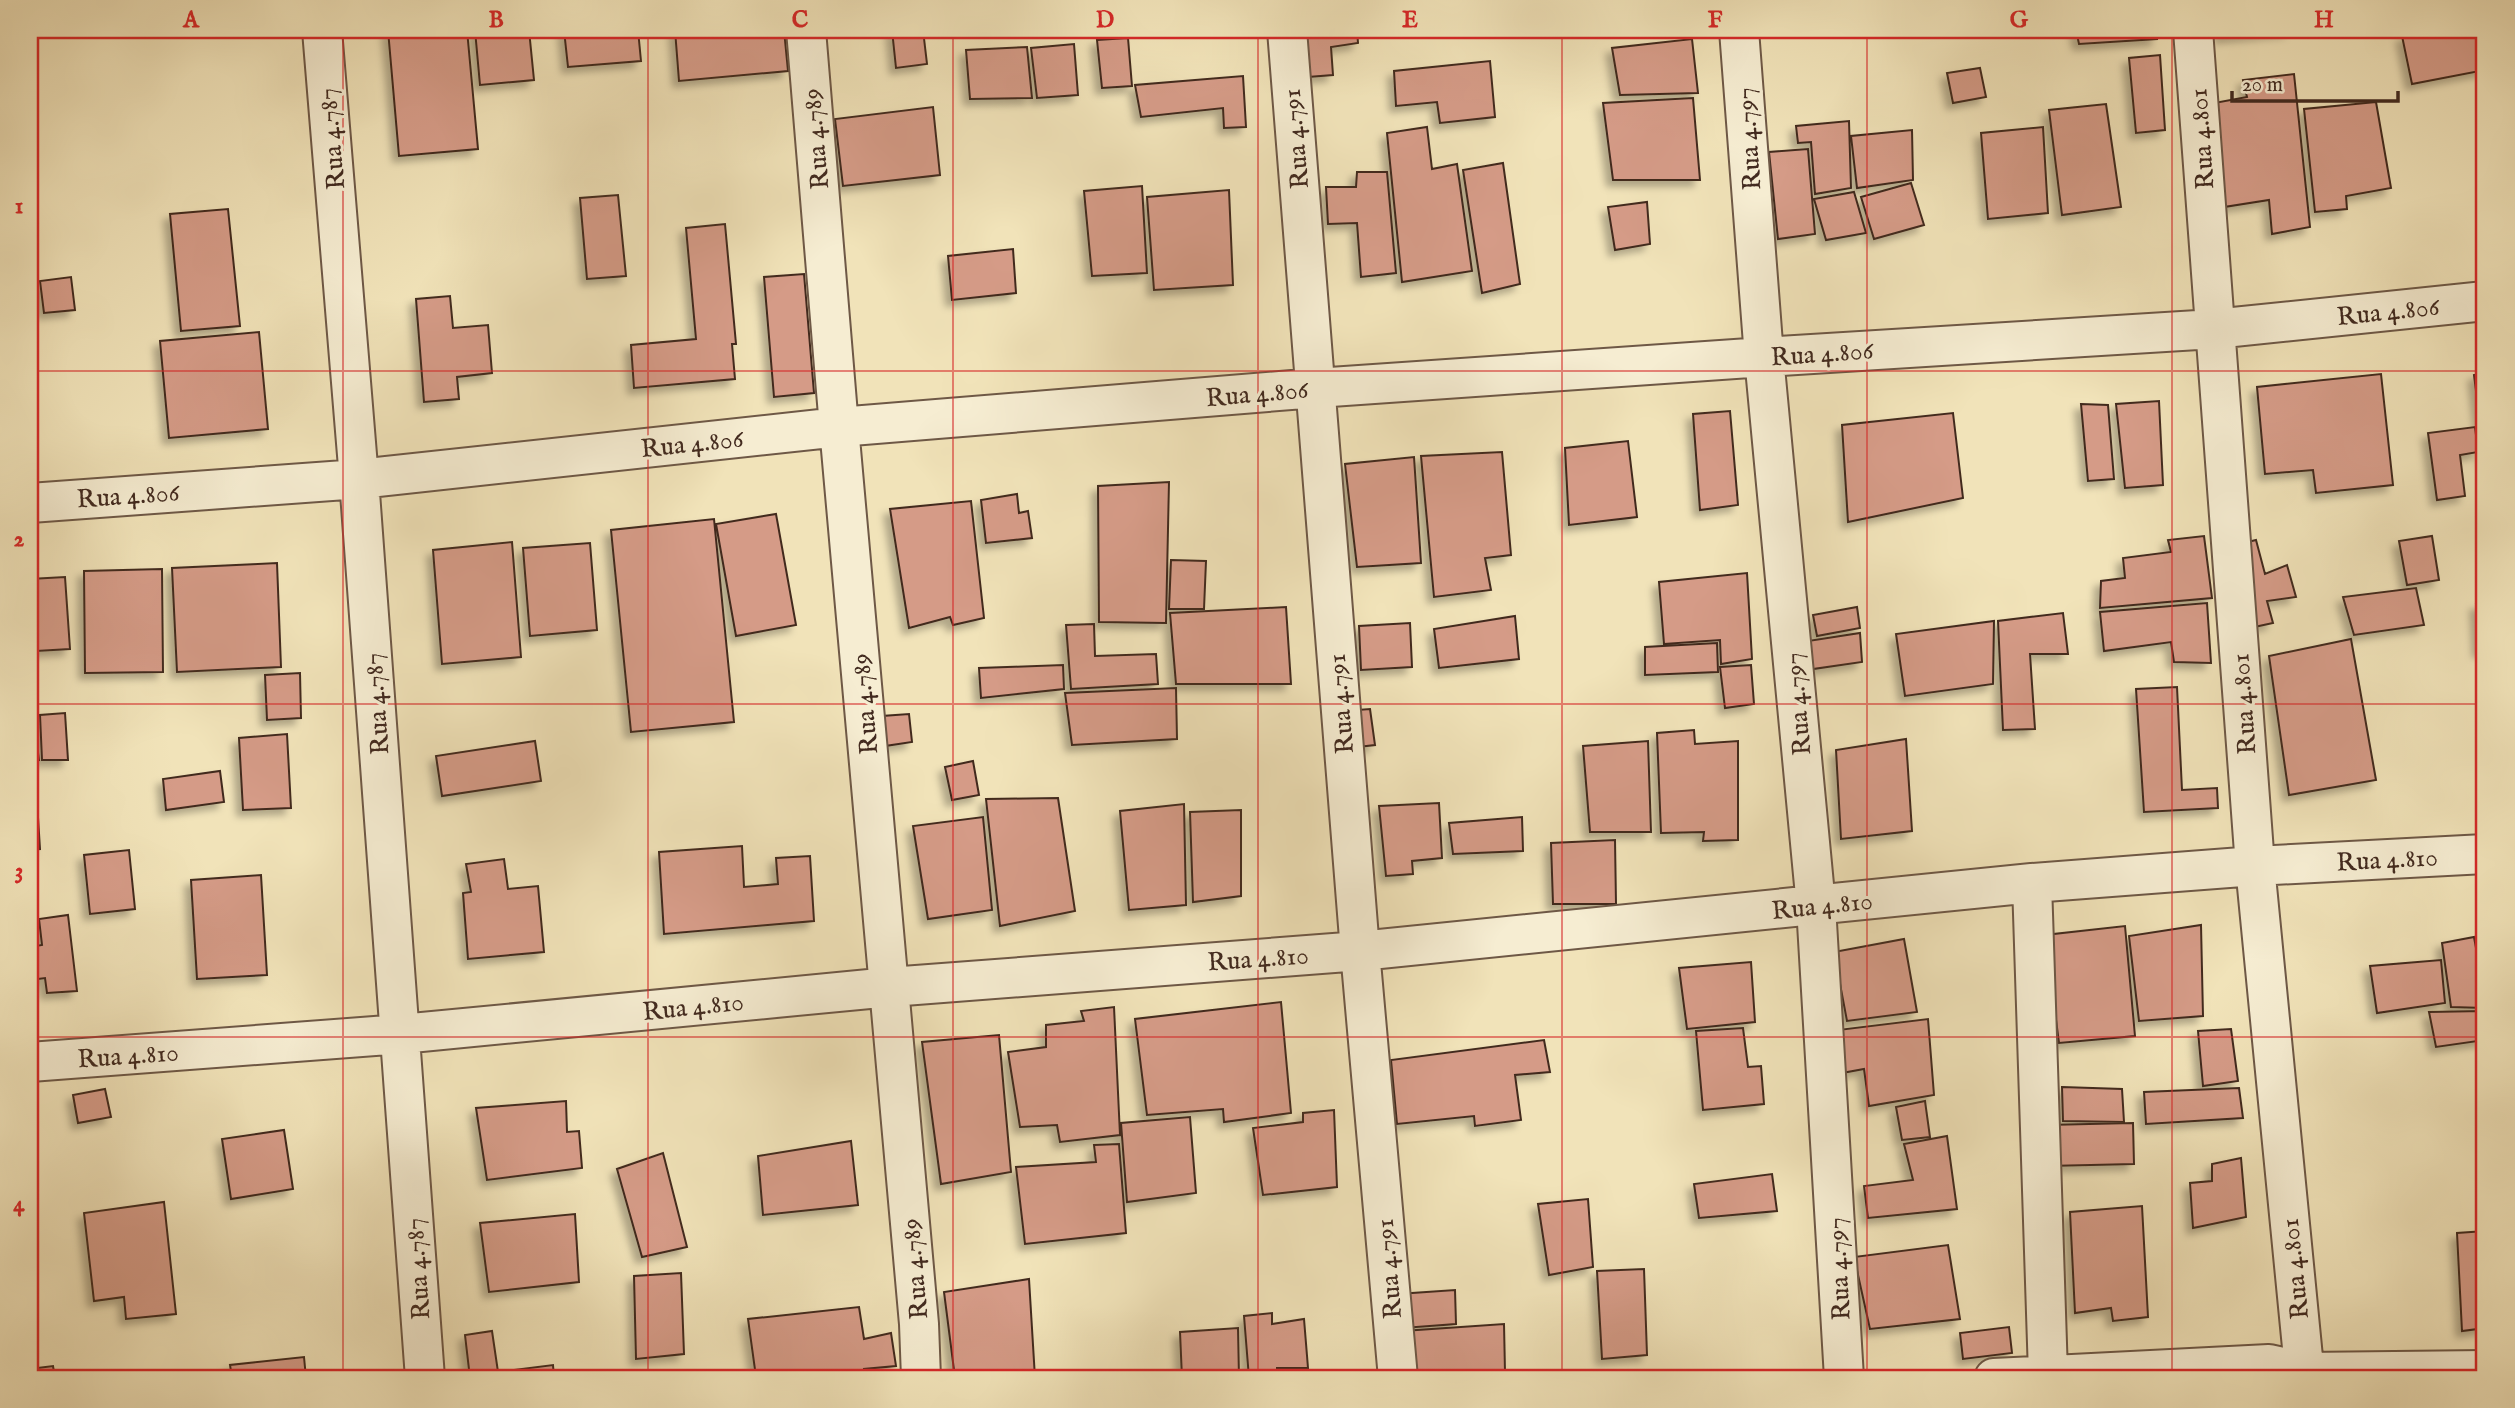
<svg xmlns="http://www.w3.org/2000/svg" width="2515" height="1408" font-family="'IM FELL English',serif">
  <defs>
    <filter id="shadow"><feDropShadow dx="-6" dy="6" stdDeviation="3.5" flood-color="#0004"/></filter>
  </defs>
  <rect width="100%" height="100%" fill="#f1e3b9"/>
  <filter id="stains"><feTurbulence type="fractalNoise" baseFrequency=".00286" numOctaves="4"/><feColorMatrix values="0 0 0 0 .2 0 0 0 0 .09 0 0 0 0 .02 0 0 0 .5 -.17"/></filter>
  <radialGradient id="worn" r=".72"><stop offset=".6" stop-color="#630" stop-opacity="0"/><stop offset="1" stop-color="#630" stop-opacity=".3"/></radialGradient>
  <path fill="#d59b87" stroke="#422a1f" stroke-width="2" filter="url(#shadow)" d="M 388,30 L 467,30 L 478,149 L 399,156 Z
    M 475,30 L 529,30 L 534,80 L 480,85 Z
    M 564,30 L 638,30 L 641,61 L 568,67 Z
    M 675,30 L 784,30 L 788,71 L 679,81 Z
    M 892,30 L 923,30 L 927,64 L 896,68 Z
    M 1292,30 L 1357,30 L 1358,43 L 1331,47 L 1333,75 L 1295,78 Z
    M 2076,30 L 2156,30 L 2157,39 L 2079,44 Z
    M 2221,30 L 2290,30 L 2290,31 L 2221,37 Z
    M 2433,30 L 2485,30 L 2485,70 L 2412,84 L 2402,36 Z
    M 1128,38 L 1132,86 L 1102,88 L 1097,40 Z
    M 1692,39 L 1698,93 L 1620,95 L 1612,48 Z
    M 1074,44 L 1078,95 L 1037,98 L 1031,48 Z
    M 1027,47 L 1032,98 L 970,99 L 966,50 Z
    M 2160,55 L 2165,130 L 2136,133 L 2129,58 Z
    M 1490,61 L 1495,117 L 1440,123 L 1437,102 L 1396,106 L 1394,71 Z
    M 1980,68 L 1986,97 L 1953,103 L 1947,73 Z
    M 2294,74 L 2310,227 L 2272,234 L 2269,200 L 2205,210 L 2198,106 L 2247,97 L 2243,80 Z
    M 1243,76 L 1246,127 L 1224,128 L 1223,108 L 1141,117 L 1135,85 Z
    M 1693,98 L 1700,180 L 1613,180 L 1603,103 Z
    M 2376,102 L 2391,188 L 2346,196 L 2347,209 L 2315,212 L 2304,109 Z
    M 2106,104 L 2121,207 L 2062,215 L 2049,110 Z
    M 933,107 L 940,175 L 843,186 L 835,119 Z
    M 1849,121 L 1851,188 L 1815,194 L 1811,142 L 1798,143 L 1796,126 Z
    M 1427,127 L 1432,169 L 1457,164 L 1472,271 L 1402,282 L 1387,133 Z
    M 2043,127 L 2048,213 L 1988,219 L 1981,133 Z
    M 1912,130 L 1913,180 L 1857,188 L 1851,136 Z
    M 1808,149 L 1815,234 L 1778,239 L 1769,152 Z
    M 1503,163 L 1520,284 L 1482,293 L 1463,170 Z
    M 1357,172 L 1387,172 L 1396,273 L 1361,277 L 1357,223 L 1328,224 L 1326,187 L 1356,187 Z
    M 1911,183 L 1924,225 L 1874,239 L 1861,197 Z
    M 1142,186 L 1147,273 L 1092,276 L 1084,191 Z
    M 1229,190 L 1233,285 L 1154,290 L 1147,197 Z
    M 1854,192 L 1866,233 L 1826,240 L 1814,199 Z
    M 618,195 L 626,276 L 587,279 L 580,198 Z
    M 1647,202 L 1650,244 L 1615,250 L 1608,207 Z
    M 228,209 L 240,326 L 181,331 L 170,214 Z
    M 725,224 L 736,344 L 732,344 L 735,379 L 634,388 L 631,345 L 696,339 L 686,228 Z
    M 1013,249 L 1016,293 L 952,300 L 948,256 Z
    M 804,274 L 814,393 L 774,397 L 764,277 Z
    M 71,277 L 75,310 L 44,313 L 40,281 Z
    M 450,296 L 453,328 L 488,325 L 492,373 L 457,377 L 459,399 L 424,402 L 416,299 Z
    M 259,332 L 268,429 L 169,438 L 160,341 Z
    M 2485,373 L 2485,462 L 2474,375 Z
    M 2381,374 L 2393,485 L 2316,493 L 2313,470 L 2265,474 L 2257,387 Z
    M 2159,401 L 2163,485 L 2125,488 L 2116,404 Z
    M 2081,404 L 2108,405 L 2114,479 L 2088,481 Z
    M 1730,411 L 1738,505 L 1700,510 L 1693,414 Z
    M 1953,413 L 1963,498 L 1848,522 L 1842,425 Z
    M 2475,427 L 2478,452 L 2460,455 L 2465,496 L 2437,500 L 2428,433 Z
    M 1628,441 L 1637,517 L 1569,525 L 1565,448 Z
    M 1502,452 L 1511,555 L 1485,558 L 1491,590 L 1434,597 L 1421,456 Z
    M 1414,457 L 1421,563 L 1357,567 L 1345,464 Z
    M 1169,482 L 1166,623 L 1099,622 L 1098,486 Z
    M 1017,494 L 1019,513 L 1028,511 L 1032,538 L 986,543 L 981,500 Z
    M 971,501 L 984,618 L 953,625 L 950,617 L 909,628 L 890,509 Z
    M 776,514 L 796,625 L 736,636 L 716,524 Z
    M 714,519 L 734,722 L 631,732 L 611,530 Z
    M 2204,536 L 2212,598 L 2100,608 L 2101,581 L 2125,578 L 2123,558 L 2171,552 L 2168,540 Z
    M 2432,536 L 2439,580 L 2407,585 L 2399,541 Z
    M 2256,540 L 2265,574 L 2287,565 L 2296,597 L 2267,601 L 2273,623 L 2245,629 L 2235,545 Z
    M 512,542 L 521,657 L 442,664 L 433,550 Z
    M 590,543 L 597,630 L 530,636 L 523,548 Z
    M 1171,560 L 1206,561 L 1204,609 L 1169,609 Z
    M 277,563 L 281,667 L 177,672 L 172,568 Z
    M 162,569 L 163,672 L 85,673 L 84,571 Z
    M 1747,573 L 1752,659 L 1721,664 L 1720,640 L 1664,644 L 1659,582 Z
    M 65,577 L 70,649 L 36,651 L 30,579 Z
    M 2416,588 L 2424,625 L 2354,635 L 2343,597 Z
    M 2207,603 L 2211,663 L 2174,662 L 2171,642 L 2104,651 L 2100,612 Z
    M 2476,604 L 2485,604 L 2485,651 L 2479,651 Z
    M 1286,607 L 1291,684 L 1176,684 L 1170,613 Z
    M 1857,607 L 1860,628 L 1817,636 L 1813,615 Z
    M 2063,613 L 2068,654 L 2030,654 L 2035,729 L 2003,730 L 1998,621 Z
    M 1515,616 L 1519,659 L 1439,668 L 1434,629 Z
    M 1994,621 L 1993,684 L 1905,696 L 1896,634 Z
    M 1410,623 L 1412,667 L 1361,670 L 1359,626 Z
    M 1094,624 L 1095,656 L 1156,654 L 1158,684 L 1071,689 L 1066,625 Z
    M 1860,633 L 1862,662 L 1813,669 L 1808,641 Z
    M 2351,639 L 2376,780 L 2289,795 L 2269,656 Z
    M 1717,643 L 1718,672 L 1645,675 L 1645,647 Z
    M 1063,665 L 1064,689 L 981,698 L 979,668 Z
    M 1751,665 L 1754,704 L 1725,708 L 1720,667 Z
    M 300,673 L 301,718 L 267,720 L 265,675 Z
    M 2177,687 L 2182,790 L 2217,788 L 2218,808 L 2144,812 L 2136,689 Z
    M 1176,688 L 1177,739 L 1072,745 L 1065,693 Z
    M 1370,709 L 1375,745 L 1349,748 L 1345,711 Z
    M 30,713 L 33,713 L 39,760 L 30,761 Z
    M 65,713 L 68,760 L 42,760 L 40,715 Z
    M 909,714 L 912,742 L 885,746 L 882,716 Z
    M 1694,730 L 1695,744 L 1738,741 L 1738,840 L 1703,841 L 1704,832 L 1661,833 L 1657,733 Z
    M 287,734 L 291,808 L 243,810 L 239,738 Z
    M 1906,739 L 1912,831 L 1841,839 L 1836,750 Z
    M 535,741 L 541,781 L 442,796 L 436,756 Z
    M 1648,741 L 1651,832 L 1590,832 L 1583,746 Z
    M 973,761 L 979,795 L 952,800 L 945,767 Z
    M 220,771 L 224,802 L 166,810 L 163,779 Z
    M 30,786 L 36,786 L 40,849 L 30,850 Z
    M 1058,798 L 1075,911 L 1000,926 L 986,799 Z
    M 1439,803 L 1442,858 L 1412,861 L 1413,874 L 1386,876 L 1379,806 Z
    M 1184,804 L 1186,905 L 1129,910 L 1120,811 Z
    M 1241,810 L 1241,896 L 1193,902 L 1190,812 Z
    M 983,817 L 992,910 L 928,919 L 913,826 Z
    M 1522,817 L 1523,851 L 1453,854 L 1449,823 Z
    M 1615,840 L 1616,904 L 1553,904 L 1551,843 Z
    M 742,846 L 744,887 L 778,884 L 776,858 L 810,856 L 814,921 L 664,934 L 659,852 Z
    M 129,850 L 135,909 L 90,914 L 84,855 Z
    M 504,859 L 508,889 L 538,886 L 544,952 L 468,959 L 463,893 L 471,892 L 466,864 Z
    M 261,875 L 267,975 L 197,979 L 191,880 Z
    M 68,915 L 77,991 L 47,993 L 45,978 L 30,980 L 30,947 L 42,945 L 39,919 Z
    M 2201,925 L 2203,1016 L 2139,1021 L 2129,936 Z
    M 2125,926 L 2135,1036 L 2059,1043 L 2045,935 Z
    M 2474,937 L 2482,981 L 2485,980 L 2485,1008 L 2451,1007 L 2442,943 Z
    M 1904,939 L 1917,1012 L 1847,1021 L 1834,952 Z
    M 2441,960 L 2445,1003 L 2377,1013 L 2370,966 Z
    M 1751,962 L 1755,1022 L 1687,1029 L 1679,968 Z
    M 1281,1002 L 1291,1113 L 1224,1122 L 1223,1109 L 1147,1115 L 1135,1019 Z
    M 1114,1007 L 1120,1135 L 1060,1142 L 1057,1125 L 1020,1127 L 1008,1052 L 1046,1047 L 1046,1025 L 1084,1021 L 1081,1011 Z
    M 2483,1011 L 2485,1040 L 2436,1047 L 2429,1012 Z
    M 1928,1019 L 1934,1095 L 1869,1106 L 1864,1069 L 1842,1073 L 1838,1030 Z
    M 1743,1028 L 1748,1067 L 1761,1066 L 1764,1104 L 1703,1110 L 1696,1031 Z
    M 2231,1029 L 2238,1081 L 2203,1086 L 2198,1031 Z
    M 999,1035 L 1011,1172 L 941,1184 L 922,1042 Z
    M 1544,1040 L 1550,1072 L 1515,1075 L 1521,1120 L 1475,1126 L 1474,1116 L 1397,1124 L 1391,1060 Z
    M 2062,1087 L 2122,1089 L 2124,1122 L 2063,1121 Z
    M 2239,1088 L 2243,1118 L 2146,1124 L 2144,1092 Z
    M 105,1089 L 111,1117 L 78,1123 L 73,1095 Z
    M 566,1101 L 567,1132 L 579,1131 L 582,1168 L 487,1180 L 476,1108 Z
    M 1925,1101 L 1930,1137 L 1902,1140 L 1896,1107 Z
    M 1334,1110 L 1337,1187 L 1263,1195 L 1253,1128 L 1303,1122 L 1303,1113 Z
    M 1190,1117 L 1196,1193 L 1127,1202 L 1121,1123 Z
    M 2133,1123 L 2134,1164 L 2047,1166 L 2046,1125 Z
    M 284,1130 L 293,1189 L 231,1199 L 222,1139 Z
    M 1947,1136 L 1957,1209 L 1868,1218 L 1864,1186 L 1913,1180 L 1904,1144 Z
    M 851,1141 L 858,1205 L 763,1215 L 758,1156 Z
    M 1119,1144 L 1126,1233 L 1025,1244 L 1016,1167 L 1096,1162 L 1094,1145 Z
    M 663,1153 L 687,1247 L 642,1257 L 617,1169 Z
    M 2241,1158 L 2246,1217 L 2193,1228 L 2190,1183 L 2212,1181 L 2212,1164 Z
    M 1772,1174 L 1777,1211 L 1699,1218 L 1694,1184 Z
    M 1588,1199 L 1593,1267 L 1549,1275 L 1538,1204 Z
    M 164,1202 L 176,1314 L 126,1319 L 124,1297 L 94,1301 L 84,1213 Z
    M 2142,1206 L 2148,1317 L 2113,1321 L 2111,1308 L 2075,1313 L 2070,1212 Z
    M 575,1214 L 579,1282 L 489,1292 L 480,1223 Z
    M 2485,1231 L 2485,1328 L 2462,1331 L 2457,1233 Z
    M 1948,1245 L 1960,1319 L 1870,1329 L 1854,1257 Z
    M 1644,1269 L 1647,1355 L 1602,1359 L 1597,1271 Z
    M 681,1273 L 684,1354 L 636,1359 L 634,1276 Z
    M 1029,1279 L 1035,1378 L 955,1378 L 944,1292 Z
    M 1455,1290 L 1456,1324 L 1403,1328 L 1398,1294 Z
    M 859,1307 L 864,1339 L 891,1333 L 896,1366 L 864,1369 L 865,1378 L 780,1378 L 780,1374 L 756,1377 L 748,1319 Z
    M 1272,1313 L 1272,1324 L 1304,1319 L 1308,1368 L 1277,1368 L 1277,1378 L 1249,1378 L 1244,1316 Z
    M 1504,1324 L 1505,1372 L 1407,1374 L 1403,1331 Z
    M 2009,1327 L 2012,1353 L 1963,1359 L 1960,1333 Z
    M 1238,1328 L 1239,1378 L 1182,1378 L 1180,1332 Z
    M 492,1331 L 498,1372 L 553,1365 L 554,1377 L 590,1372 L 590,1378 L 470,1378 L 465,1335 Z
    M 304,1357 L 306,1378 L 232,1378 L 230,1365 Z
    M 53,1366 L 55,1378 L 30,1378 L 30,1369 Z"/>
  <g fill="none" stroke-linecap="round" stroke-linejoin="round">
    <defs>
      <path id="minor" d="M 322,30 L 359,479 L 425,1378
        M 806,30 L 839,427 L 919,1324 L 921,1378
        M 1287,30 L 1360,951 L 1398,1378
        M 1739,30 L 1764,357 L 1816,906 L 1844,1378
        M 2193,30 L 2255,866 L 2305,1378
        M 30,503 L 359,479 L 839,427 L 1316,388 L 1764,357 L 2214,329 L 2485,301
        M 2032,883 L 2048,1374
        M 30,1062 L 401,1034 L 890,987 L 1360,951 L 2032,883 L 2255,866 L 2485,854
        M 1994,1378 L 2269,1364 L 2304,1372 L 2485,1370"/>
    </defs>
    <use href="#minor" stroke="#6e5846" stroke-width="42"/>
    <use href="#minor" stroke="#f6edd2" stroke-width="38"/>
  </g>
  <path fill="none" stroke="#d62828" stroke-width="2" stroke-opacity="0.55" d="M 343,30 L 343,1378M 648,30 L 648,1378M 953,30 L 953,1378M 1258,30 L 1258,1378M 1562,30 L 1562,1378M 1867,30 L 1867,1378M 2172,30 L 2172,1378M 30,371 L 2485,371M 30,704 L 2485,704M 30,1037 L 2485,1037"/>
  <g text-anchor="middle" stroke-width="6" stroke-linejoin="round" paint-order="stroke">
    <g font-size="26" fill="#422a1f" stroke="#f6edd2">
      <text transform="translate(331 139) rotate(-95)" y="9">Rua 4.787</text>
      <text transform="translate(815 139) rotate(-95)" y="9">Rua 4.789</text>
      <text transform="translate(1295 139) rotate(-95)" y="9">Rua 4.791</text>
      <text transform="translate(1748 139) rotate(-94)" y="9">Rua 4.797</text>
      <text transform="translate(2201 139) rotate(-94)" y="9">Rua 4.801</text>
      <text transform="translate(2388 311) rotate(-6)" y="9">Rua 4.806</text>
      <text transform="translate(1822 353) rotate(-4)" y="9">Rua 4.806</text>
      <text transform="translate(1257 393) rotate(-5)" y="9">Rua 4.806</text>
      <text transform="translate(692 443) rotate(-6)" y="9">Rua 4.806</text>
      <text transform="translate(128 495) rotate(-4)" y="9">Rua 4.806</text>
      <text transform="translate(376 704) rotate(-94)" y="9">Rua 4.787</text>
      <text transform="translate(864 704) rotate(-95)" y="9">Rua 4.789</text>
      <text transform="translate(1340 704) rotate(-95)" y="9">Rua 4.791</text>
      <text transform="translate(1797 704) rotate(-95)" y="9">Rua 4.797</text>
      <text transform="translate(2243 704) rotate(-94)" y="9">Rua 4.801</text>
      <text transform="translate(2387 859) rotate(-3)" y="9">Rua 4.810</text>
      <text transform="translate(1822 905) rotate(-6)" y="9">Rua 4.810</text>
      <text transform="translate(1258 958) rotate(-4)" y="9">Rua 4.810</text>
      <text transform="translate(693 1006) rotate(-6)" y="9">Rua 4.810</text>
      <text transform="translate(128 1055) rotate(-4)" y="9">Rua 4.810</text>
      <text transform="translate(417 1269) rotate(-94)" y="9">Rua 4.787</text>
      <text transform="translate(914 1269) rotate(-95)" y="9">Rua 4.789</text>
      <text transform="translate(1388 1269) rotate(-95)" y="9">Rua 4.791</text>
      <text transform="translate(1838 1269) rotate(-93)" y="9">Rua 4.797</text>
      <text transform="translate(2294 1269) rotate(-96)" y="9">Rua 4.801</text>
    </g>
  </g>
  <rect width="2515" height="1408" fill="none" stroke="#f1e3b9" stroke-width="77"/>
  <path d="M2232 91v10h166v-10" fill="none" stroke="#422a1f" stroke-width="3.5"/>
  <text x="2242" y="91" font-size="21" fill="#422a1f" stroke="#f6edd2" stroke-width="5" paint-order="stroke">20 m</text>
  <rect x="38" y="38" width="2438" height="1332" fill="none" stroke="#d62828" stroke-width="2.5"/>
  <g font-size="23" text-anchor="middle" font-weight="bold" fill="#d62828">
    <text x="191" y="27">A</text>
    <text x="496" y="27">B</text>
    <text x="800" y="27">C</text>
    <text x="1105" y="27">D</text>
    <text x="1410" y="27">E</text>
    <text x="1715" y="27">F</text>
    <text x="2019" y="27">G</text>
    <text x="2324" y="27">H</text>
    <text x="19" y="213">1</text>
    <text x="19" y="546">2</text>
    <text x="19" y="878">3</text>
    <text x="19" y="1211">4</text>
  </g>
  <rect width="100%" height="100%" filter="url(#stains)"/>
  <rect width="100%" height="100%" fill="url(#worn)"/>
</svg>
